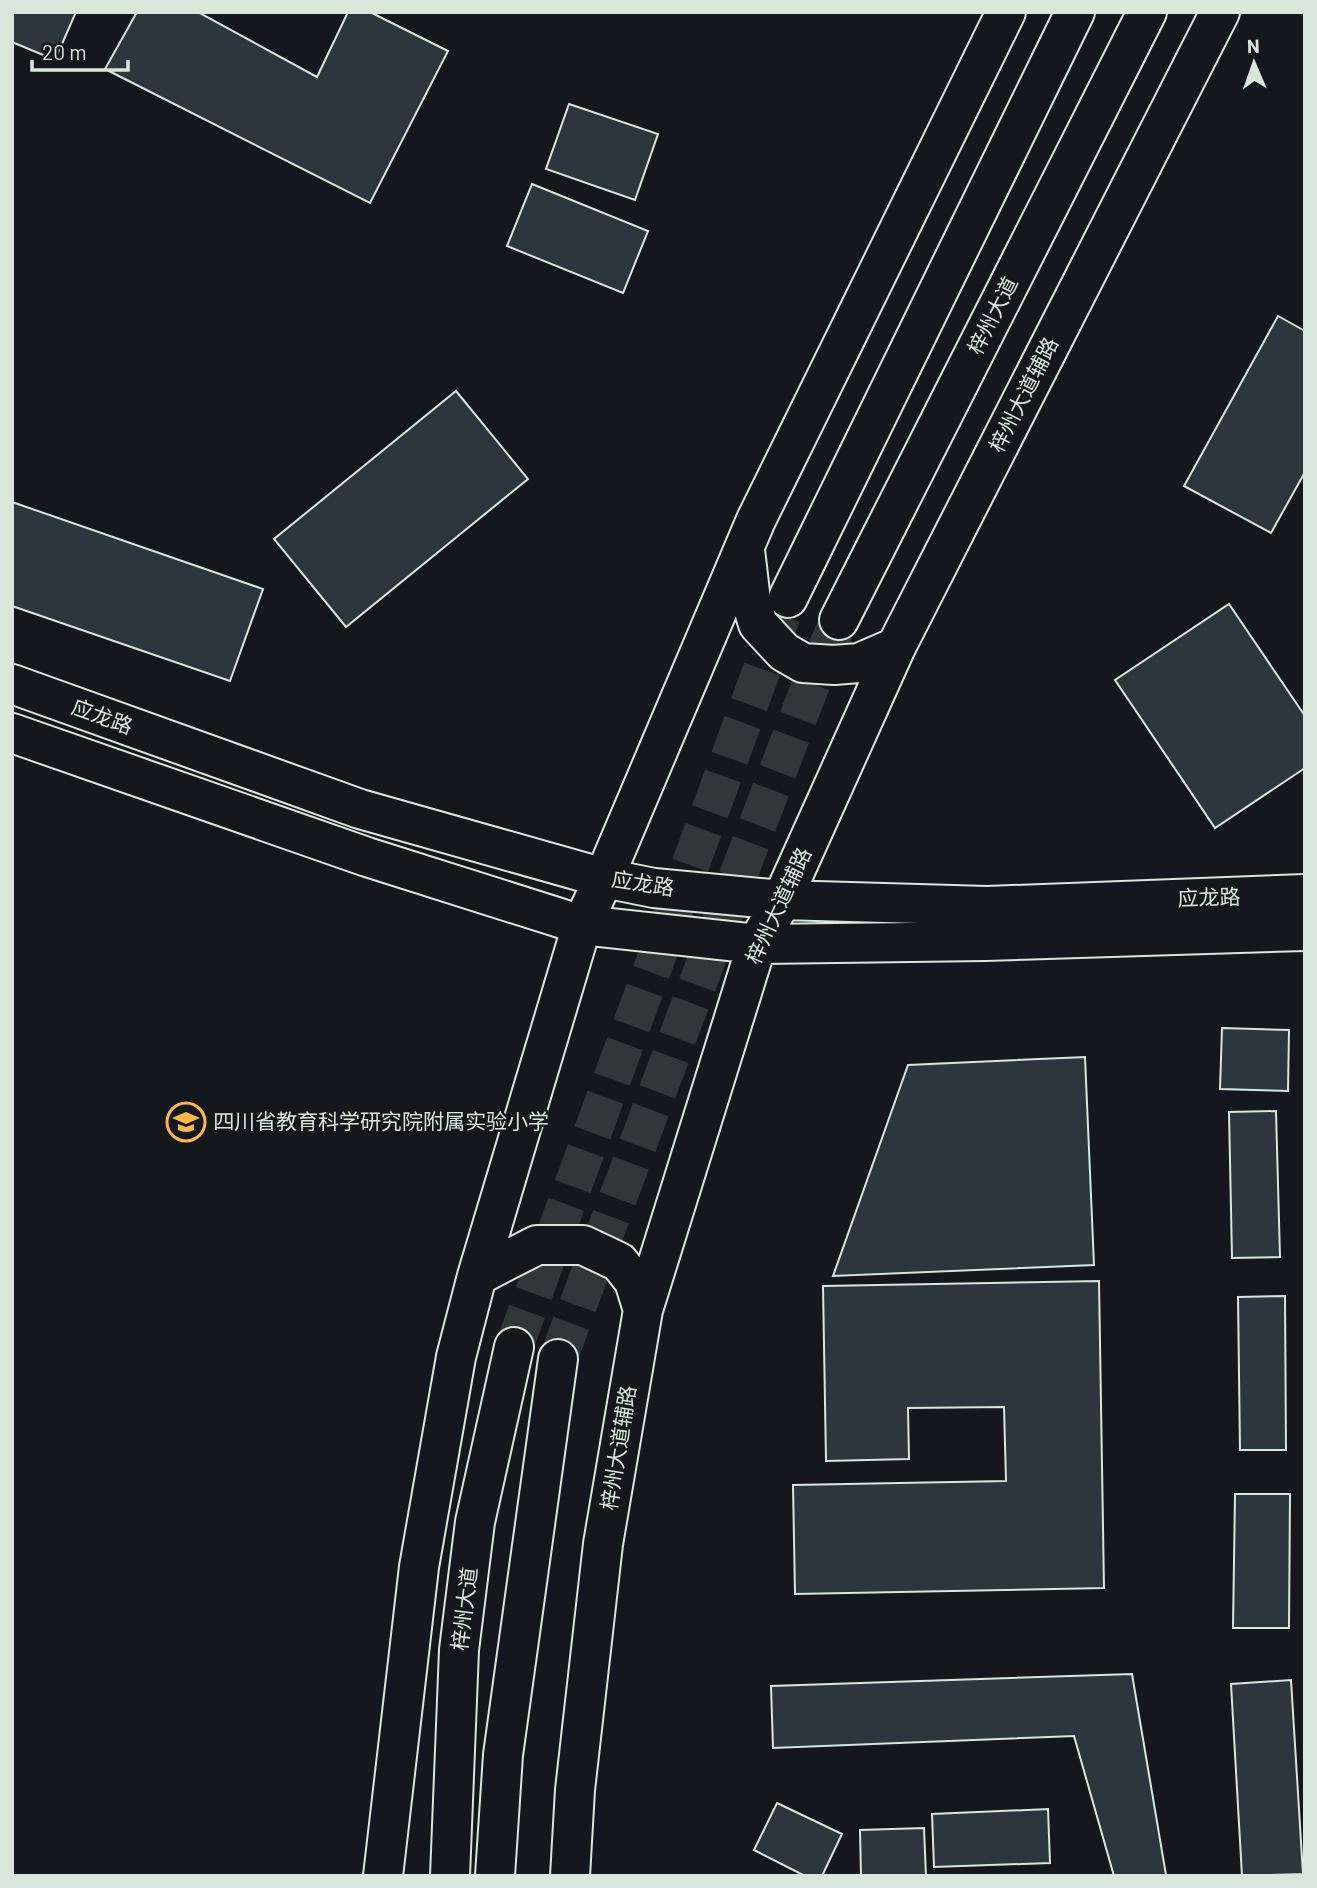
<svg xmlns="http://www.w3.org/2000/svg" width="1317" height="1888" font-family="Barlow,'Noto Sans SC',sans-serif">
  <rect width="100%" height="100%" fill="#14181c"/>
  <path fill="#2c363c" stroke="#d8e6dc" stroke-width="2" d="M 12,12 L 76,12 L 55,60 L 12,42 Z
    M 137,12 L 198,12 L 317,77 L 348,12 L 370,12 L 448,51 L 370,203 L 105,69 Z
    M 569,104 L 658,134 L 635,200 L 546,169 Z
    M 532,184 L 648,231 L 623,293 L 507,246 Z
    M 1278,316 L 1305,331 L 1305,472 L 1271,533 L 1184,486 Z
    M 456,391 L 528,479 L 346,627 L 274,539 Z
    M 12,502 L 263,589 L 230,681 L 12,606 Z
    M 1229,604 L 1305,716 L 1305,768 L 1215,828 L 1115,680 Z
    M 1222,1028 L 1289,1030 L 1288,1091 L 1220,1089 Z
    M 1085,1057 L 1094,1265 L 833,1276 L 908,1065 Z
    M 1276,1111 L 1280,1257 L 1232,1258 L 1229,1112 Z
    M 1099,1281 L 1104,1588 L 795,1594 L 793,1485 L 1006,1481 L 1004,1407 L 908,1408 L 909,1459 L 826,1461 L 823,1286 Z
    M 1285,1296 L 1286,1450 L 1240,1450 L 1238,1297 Z
    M 1235,1494 L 1290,1494 L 1289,1628 L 1233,1628 Z
    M 1132,1674 L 1166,1875 L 1114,1876 L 1074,1736 L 773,1748 L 771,1686 Z
    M 1291,1680 L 1303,1874 L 1242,1876 L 1231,1684 Z
    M 777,1803 L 842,1834 L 822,1876 L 805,1876 L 754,1850 Z
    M 1048,1809 L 1050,1863 L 934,1867 L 932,1814 Z
    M 924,1828 L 926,1876 L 861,1876 L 860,1830 Z"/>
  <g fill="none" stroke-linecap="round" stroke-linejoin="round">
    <path stroke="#313739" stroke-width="38" stroke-dasharray="38 19" stroke-linecap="butt" d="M 514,1347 L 788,598
      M 558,1359 L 724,913 L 808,692 L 839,620"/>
    <defs>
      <path id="secondary" d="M 745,550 L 751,601 L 758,624 L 784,652 L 803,663 L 834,665 L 859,663 L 896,647
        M 12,684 L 360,809 L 604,878 L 654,888 L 782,900 L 987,906 L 1305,894
        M 12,733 L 367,857 L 582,925 L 757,944 L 985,941 L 1305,931
        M 477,1276 L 537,1245 L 583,1245 L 619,1262 L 634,1281 L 643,1310
        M 383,1876 L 419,1567 L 456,1357 L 477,1276 L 582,925 L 604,878 L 756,520 L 1006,12
        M 570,1876 L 575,1790 L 603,1544 L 643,1310 L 757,944 L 782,900 L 896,647 L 1220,12"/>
      <path id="highway" d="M 788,598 L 1075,12
        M 839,620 L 1147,12
        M 450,1876 L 459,1650 L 475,1522 L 514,1347
        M 495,1876 L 503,1755 L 558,1359"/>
    </defs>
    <use href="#secondary" stroke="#d8e6dc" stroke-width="42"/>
    <use href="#highway" stroke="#d8e6dc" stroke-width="42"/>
    <use href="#secondary" stroke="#14181c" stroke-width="38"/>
    <use href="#highway" stroke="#14181c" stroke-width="38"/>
  </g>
  <defs>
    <symbol id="school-ring" viewBox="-11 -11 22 22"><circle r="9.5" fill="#14181c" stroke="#ffb74d" stroke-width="1.5"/><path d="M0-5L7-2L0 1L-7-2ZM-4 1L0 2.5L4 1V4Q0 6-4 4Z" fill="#ffb74d"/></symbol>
  </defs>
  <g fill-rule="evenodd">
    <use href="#school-ring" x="164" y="1100" width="44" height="44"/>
  </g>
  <g text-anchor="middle" stroke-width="5" stroke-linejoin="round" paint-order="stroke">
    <g font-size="21" fill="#d8e6dc" stroke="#14181c">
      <text transform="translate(993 316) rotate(-63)" y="7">梓州大道</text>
      <text transform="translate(1024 395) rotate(-63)" y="7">梓州大道辅路</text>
      <text transform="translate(102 717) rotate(20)" y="7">应龙路</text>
      <text transform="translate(643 884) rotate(9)" y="7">应龙路</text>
      <text transform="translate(1209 898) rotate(-2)" y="7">应龙路</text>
      <text transform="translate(779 906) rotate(-65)" y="7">梓州大道辅路</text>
      <text transform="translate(619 1448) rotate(-81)" y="7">梓州大道辅路</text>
      <text transform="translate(465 1609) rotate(-83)" y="7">梓州大道</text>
    </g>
    <g font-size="21" fill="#d8e6dc" stroke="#14181c" text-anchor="start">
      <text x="213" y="1129">四川省教育科学研究院附属实验小学</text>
    </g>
  </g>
  <rect width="1317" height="1888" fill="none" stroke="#d8e6dc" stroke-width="28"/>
  <g transform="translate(1254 63) rotate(358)" stroke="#14181c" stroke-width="5" paint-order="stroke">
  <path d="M0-5L12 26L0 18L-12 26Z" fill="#d8e6dc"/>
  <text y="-10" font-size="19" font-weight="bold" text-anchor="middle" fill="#d8e6dc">N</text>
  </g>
  <path d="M32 60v10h96v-10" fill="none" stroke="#d8e6dc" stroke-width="3.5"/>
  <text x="42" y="60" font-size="21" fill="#d8e6dc" stroke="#14181c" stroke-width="5" paint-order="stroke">20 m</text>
</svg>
